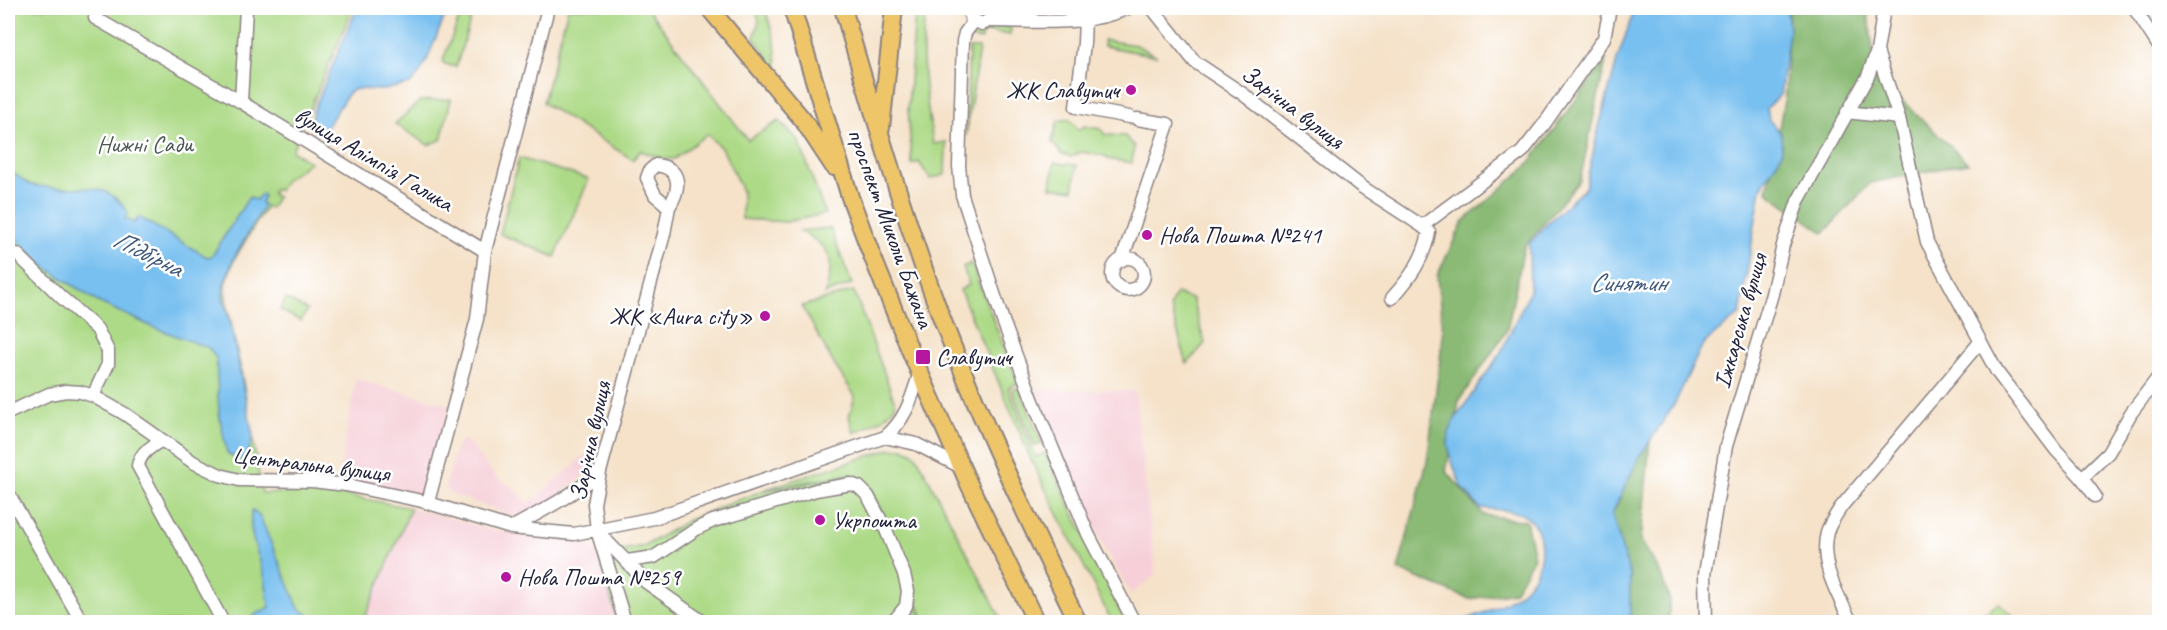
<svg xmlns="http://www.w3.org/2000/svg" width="2167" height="630" font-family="Caveat,sans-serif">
  <rect width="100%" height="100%" fill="#fff"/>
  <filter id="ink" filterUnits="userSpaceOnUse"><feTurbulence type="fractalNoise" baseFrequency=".0167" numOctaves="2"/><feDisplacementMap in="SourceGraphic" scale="12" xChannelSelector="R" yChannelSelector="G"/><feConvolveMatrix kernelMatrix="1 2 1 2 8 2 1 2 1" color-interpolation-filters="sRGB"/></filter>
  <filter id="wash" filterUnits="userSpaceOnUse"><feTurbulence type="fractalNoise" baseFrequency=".008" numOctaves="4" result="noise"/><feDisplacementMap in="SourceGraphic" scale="24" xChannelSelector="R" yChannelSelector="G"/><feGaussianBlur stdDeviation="1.35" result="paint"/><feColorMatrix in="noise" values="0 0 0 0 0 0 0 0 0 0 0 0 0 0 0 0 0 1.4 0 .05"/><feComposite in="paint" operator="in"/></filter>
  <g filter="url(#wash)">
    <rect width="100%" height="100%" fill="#f5e2c9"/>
    <path fill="#f6cfd8" d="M 356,379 L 450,405 L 427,491 L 421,495 L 338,481 Z
      M 1036,390 L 1135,391 L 1156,575 L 1131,594 L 1092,525 Z
      M 465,439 L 497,478 L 512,487 L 528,504 L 594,448 L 600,456 L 589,471 L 539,511 L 516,517 L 451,494 L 445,488 L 457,445 Z
      M 411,508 L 494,530 L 530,537 L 581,541 L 588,544 L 598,554 L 618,622 L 363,622 Z"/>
    <path fill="#adda87" stroke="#687e61" stroke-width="1.5" d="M 8,8 L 353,8 L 292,151 L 310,162 L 285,180 L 279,191 L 275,189 L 272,194 L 277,197 L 271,208 L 266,207 L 235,258 L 225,284 L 226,299 L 241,370 L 262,493 L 329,492 L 411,508 L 363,622 L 8,622 Z
      M 463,8 L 474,8 L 456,67 L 442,63 Z
      M 568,8 L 647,8 L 748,140 L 779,121 L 799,141 L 825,214 L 786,222 L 742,219 L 742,191 L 723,150 L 707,134 L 674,159 L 664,159 L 640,151 L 633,160 L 543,103 Z
      M 756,8 L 765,8 L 775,42 L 778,76 L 772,67 L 768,57 L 754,38 L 759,21 Z
      M 919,8 L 945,8 L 926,12 C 918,51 927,104 933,144 L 946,142 L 945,175 L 930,179 L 919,162 L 912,165 L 908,108 L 915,16 Z
      M 992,27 L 1011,27 L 1010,35 L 991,32 L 982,34 L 981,40 L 970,38 L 974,30 Z
      M 1103,40 L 1136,45 L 1157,56 L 1104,46 Z
      M 969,48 L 979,48 L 966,136 Z
      M 451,99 L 441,140 L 428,145 L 395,124 L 420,101 Z
      M 1069,119 L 1079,130 L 1084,126 L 1101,129 L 1105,135 L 1125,136 L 1134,146 L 1132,163 L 1107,159 L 1106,156 L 1081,152 L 1071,157 L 1062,154 L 1052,142 L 1058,121 Z
      M 519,158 L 589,179 L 555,257 L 500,234 Z
      M 1054,163 L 1077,165 L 1073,190 L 1051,187 Z
      M 830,228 L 852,284 L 825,294 C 836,260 832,247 800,231 Z
      M 971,263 L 1018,383 L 1008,388 L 1036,457 L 1045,453 L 1126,622 L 1112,622 L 1032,462 L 960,290 L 969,285 L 963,267 Z
      M 854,291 L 896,405 L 883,419 L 854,433 L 849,417 L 855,396 L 834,364 L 802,306 Z
      M 1176,294 L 1192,299 L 1205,343 L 1187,364 L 1170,306 Z
      M 286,299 L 307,310 L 301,321 L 280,310 Z
      M 1019,387 L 1042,443 L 1035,446 L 1012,390 Z
      M 903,448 L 914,453 L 917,457 L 1003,622 L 925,622 L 873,491 L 850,474 L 763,490 L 890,449 Z
      M 849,476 L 872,492 L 923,622 L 618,622 L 598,554 L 645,546 L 690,519 L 762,491 Z
      M 1999,603 L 2020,622 L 1973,622 Z"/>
    <path fill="#8aba74" stroke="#566e58" stroke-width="1.5" d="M 1789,8 L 1867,8 L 1877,77 L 1968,163 L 1870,183 L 1824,233 L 1767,192 L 1785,96 Z
      M 1606,59 L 1580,180 L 1524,247 L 1507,330 L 1459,401 L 1446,471 L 1484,515 L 1526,521 L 1534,557 L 1514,592 L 1469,599 L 1398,570 L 1427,462 L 1443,335 L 1437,276 L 1463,222 L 1527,166 Z
      M 1650,441 L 1641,541 L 1660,572 L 1670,601 L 1668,622 L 1630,622 L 1630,576 L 1612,514 L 1639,457 Z"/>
    <path fill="#78c0f0" stroke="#4d7196" stroke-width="1.5" d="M 357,8 L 448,8 L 427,60 L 419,74 L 410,84 L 383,90 L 356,89 L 349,92 L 326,128 C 320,130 317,129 311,126 L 313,111 Z
      M 1635,8 L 1787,8 L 1789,32 L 1780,95 L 1767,108 L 1769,120 L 1781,133 L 1782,153 L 1761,188 L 1740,314 L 1703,344 L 1674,405 L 1639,457 L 1612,514 L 1630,576 L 1630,622 L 1459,622 C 1495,609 1542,594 1541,547 C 1540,534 1537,523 1525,516 C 1517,510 1491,509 1480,508 L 1461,486 L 1451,459 L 1448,444 L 1449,433 L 1455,419 L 1500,354 L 1530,291 L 1529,244 L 1546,225 L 1585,188 L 1599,127 L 1618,57 Z
      M 8,169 C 15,174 23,181 31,185 C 35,186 40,186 45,187 C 79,192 105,177 128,212 L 125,218 L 134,223 L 139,217 L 207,257 L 212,256 L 249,197 L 256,200 L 261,194 L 264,195 L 261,203 L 264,205 L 234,258 L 224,284 L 223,297 L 231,326 L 253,436 L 247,457 L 239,460 L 227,453 L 219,413 L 216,358 L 209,348 L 153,327 L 98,302 L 45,267 L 8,231 Z
      M 252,510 L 260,517 L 299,609 L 320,622 L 282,622 L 277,618 C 267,619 261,623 249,622 L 253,616 L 270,607 C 267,597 267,589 265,579 C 260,555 247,536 252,510 Z"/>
  </g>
  <g filter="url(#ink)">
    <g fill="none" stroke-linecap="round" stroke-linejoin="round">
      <defs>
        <path id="minor" d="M 102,8 L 95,18 L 241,102 L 485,251
          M 968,8 L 971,19 L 982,24 L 993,18 L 996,8
          M 1019,8 L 1035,21
          M 1152,8 L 1195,62 L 1243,94 L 1362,187 L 1422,226 L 1522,152 L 1545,123 L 1604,38 L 1610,8
          M 2134,8 L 2160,48
          M 1085,19 L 1084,43 L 1076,107 L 1129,117
          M 974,21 L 965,33 L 963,41 L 959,166 L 962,195 L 1002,318 L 1033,401 L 1088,534 L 1134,622
          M 990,21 C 1035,21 1087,27 1128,8
          M 1877,51 L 1899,118 L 1927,242 L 1997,372 L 2056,450 L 2082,478 L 2095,496
          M 241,102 L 246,8
          M 1847,112 L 1899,118
          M 656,165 C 682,168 681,188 669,207 L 655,195 L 647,178 L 650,170 Z
          M 17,254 L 61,297 L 97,329 L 108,351 L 108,364 L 93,396
          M1112 274a16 16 0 1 1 32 0a16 16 0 1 1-32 0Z
          M 1122,260 L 1168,124 L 1137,119
          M 1392,298 C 1410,278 1424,259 1429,232 L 1422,226
          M 8,413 L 49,394 L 66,391 L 81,392 L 93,396 L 125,414 L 193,462 L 220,475 L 239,480 L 312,481 L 346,485 L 422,501 L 511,528 L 574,534 L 654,518 L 885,437 C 906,420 912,397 920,372
          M 885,437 L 916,444 L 961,467
          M 160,441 C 150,448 140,453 138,466 L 223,622
          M 2082,478 L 2108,453 L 2131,413 L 2160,375
          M 8,493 L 82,622
          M 428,502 L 477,319 L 485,251 L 548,8
          M 511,528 C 542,511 573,495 600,472
          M 597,531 L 646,582 L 703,622
          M 627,561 L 654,557 L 698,528 L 713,521 L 816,490 L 851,484 L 859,487 L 868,496 L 886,530 L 904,574 L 908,591 L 906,606 L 893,622
          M 625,622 L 597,530 L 594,504 L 600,472 L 664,234 L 669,207
          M 1706,622 L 1705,574 L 1726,446 L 1772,294 L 1783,245 L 1798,201 L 1868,76 L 1877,51 L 1884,8
          M 1851,622 C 1838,595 1819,564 1827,532 C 1830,523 1836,515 1841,507 L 1980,342"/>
        <path id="highway" d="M 709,8 L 803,120 L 834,167
          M 792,8 L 850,197 L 869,248 L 912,355 L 968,482 L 1036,622
          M 843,8 C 872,110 902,211 939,311 C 979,417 1028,520 1078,622
          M 881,128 L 894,8"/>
      </defs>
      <use href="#minor" stroke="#8c8282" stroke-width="15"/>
      <use href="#highway" stroke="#8c8282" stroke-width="20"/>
      <use href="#minor" stroke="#fff" stroke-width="12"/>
      <use href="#highway" stroke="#eec569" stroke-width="16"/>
    </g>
  </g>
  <g fill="#b5179e" stroke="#fff" stroke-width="2">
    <circle cx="1131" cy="90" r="6"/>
    <circle cx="1147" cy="235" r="6"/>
    <circle cx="765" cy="316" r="6"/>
    <rect x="915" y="349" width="16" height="16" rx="3"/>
    <circle cx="820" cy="520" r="6"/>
    <circle cx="506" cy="577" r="6"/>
  </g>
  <g text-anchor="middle" stroke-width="5" stroke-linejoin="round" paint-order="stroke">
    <g font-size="24" fill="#22223b" stroke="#fff" text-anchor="start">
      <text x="1119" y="98" text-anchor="end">ЖК Славутич</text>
      <text x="1159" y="243">Нова Пошта №241</text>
      <text x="753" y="324" text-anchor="end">ЖК «Aura city»</text>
      <text x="936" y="365">Славутич</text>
      <text x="832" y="528">Укрпошта</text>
      <text x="518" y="585">Нова Пошта №259</text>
    </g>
    <g font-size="24" fill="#22223b" stroke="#fff">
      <text transform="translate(1293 107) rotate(37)" y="8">Зарічна вулиця</text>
      <text transform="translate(374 159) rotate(31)" y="8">вулиця Алімпія Галика</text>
      <text transform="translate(891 228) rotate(70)" y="8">проспект Миколи Бажана</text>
      <text transform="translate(1740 321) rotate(-74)" y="8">Іжкарська вулиця</text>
      <text transform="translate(590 441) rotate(-78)" y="8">Зарічна вулиця</text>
      <text transform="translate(311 464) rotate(7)" y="8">Центральна вулиця</text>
    </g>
    <g font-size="24" fill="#4c5952" stroke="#fff">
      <text x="145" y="152">Нижні Сади</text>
    </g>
    <g font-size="26" font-style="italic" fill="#40597a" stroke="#fff">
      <text transform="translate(148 253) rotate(26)" y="9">Підбірна</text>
      <text x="1628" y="291">Синятин</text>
    </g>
  </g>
  <rect width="2167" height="630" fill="none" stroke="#fff" stroke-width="30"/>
</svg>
